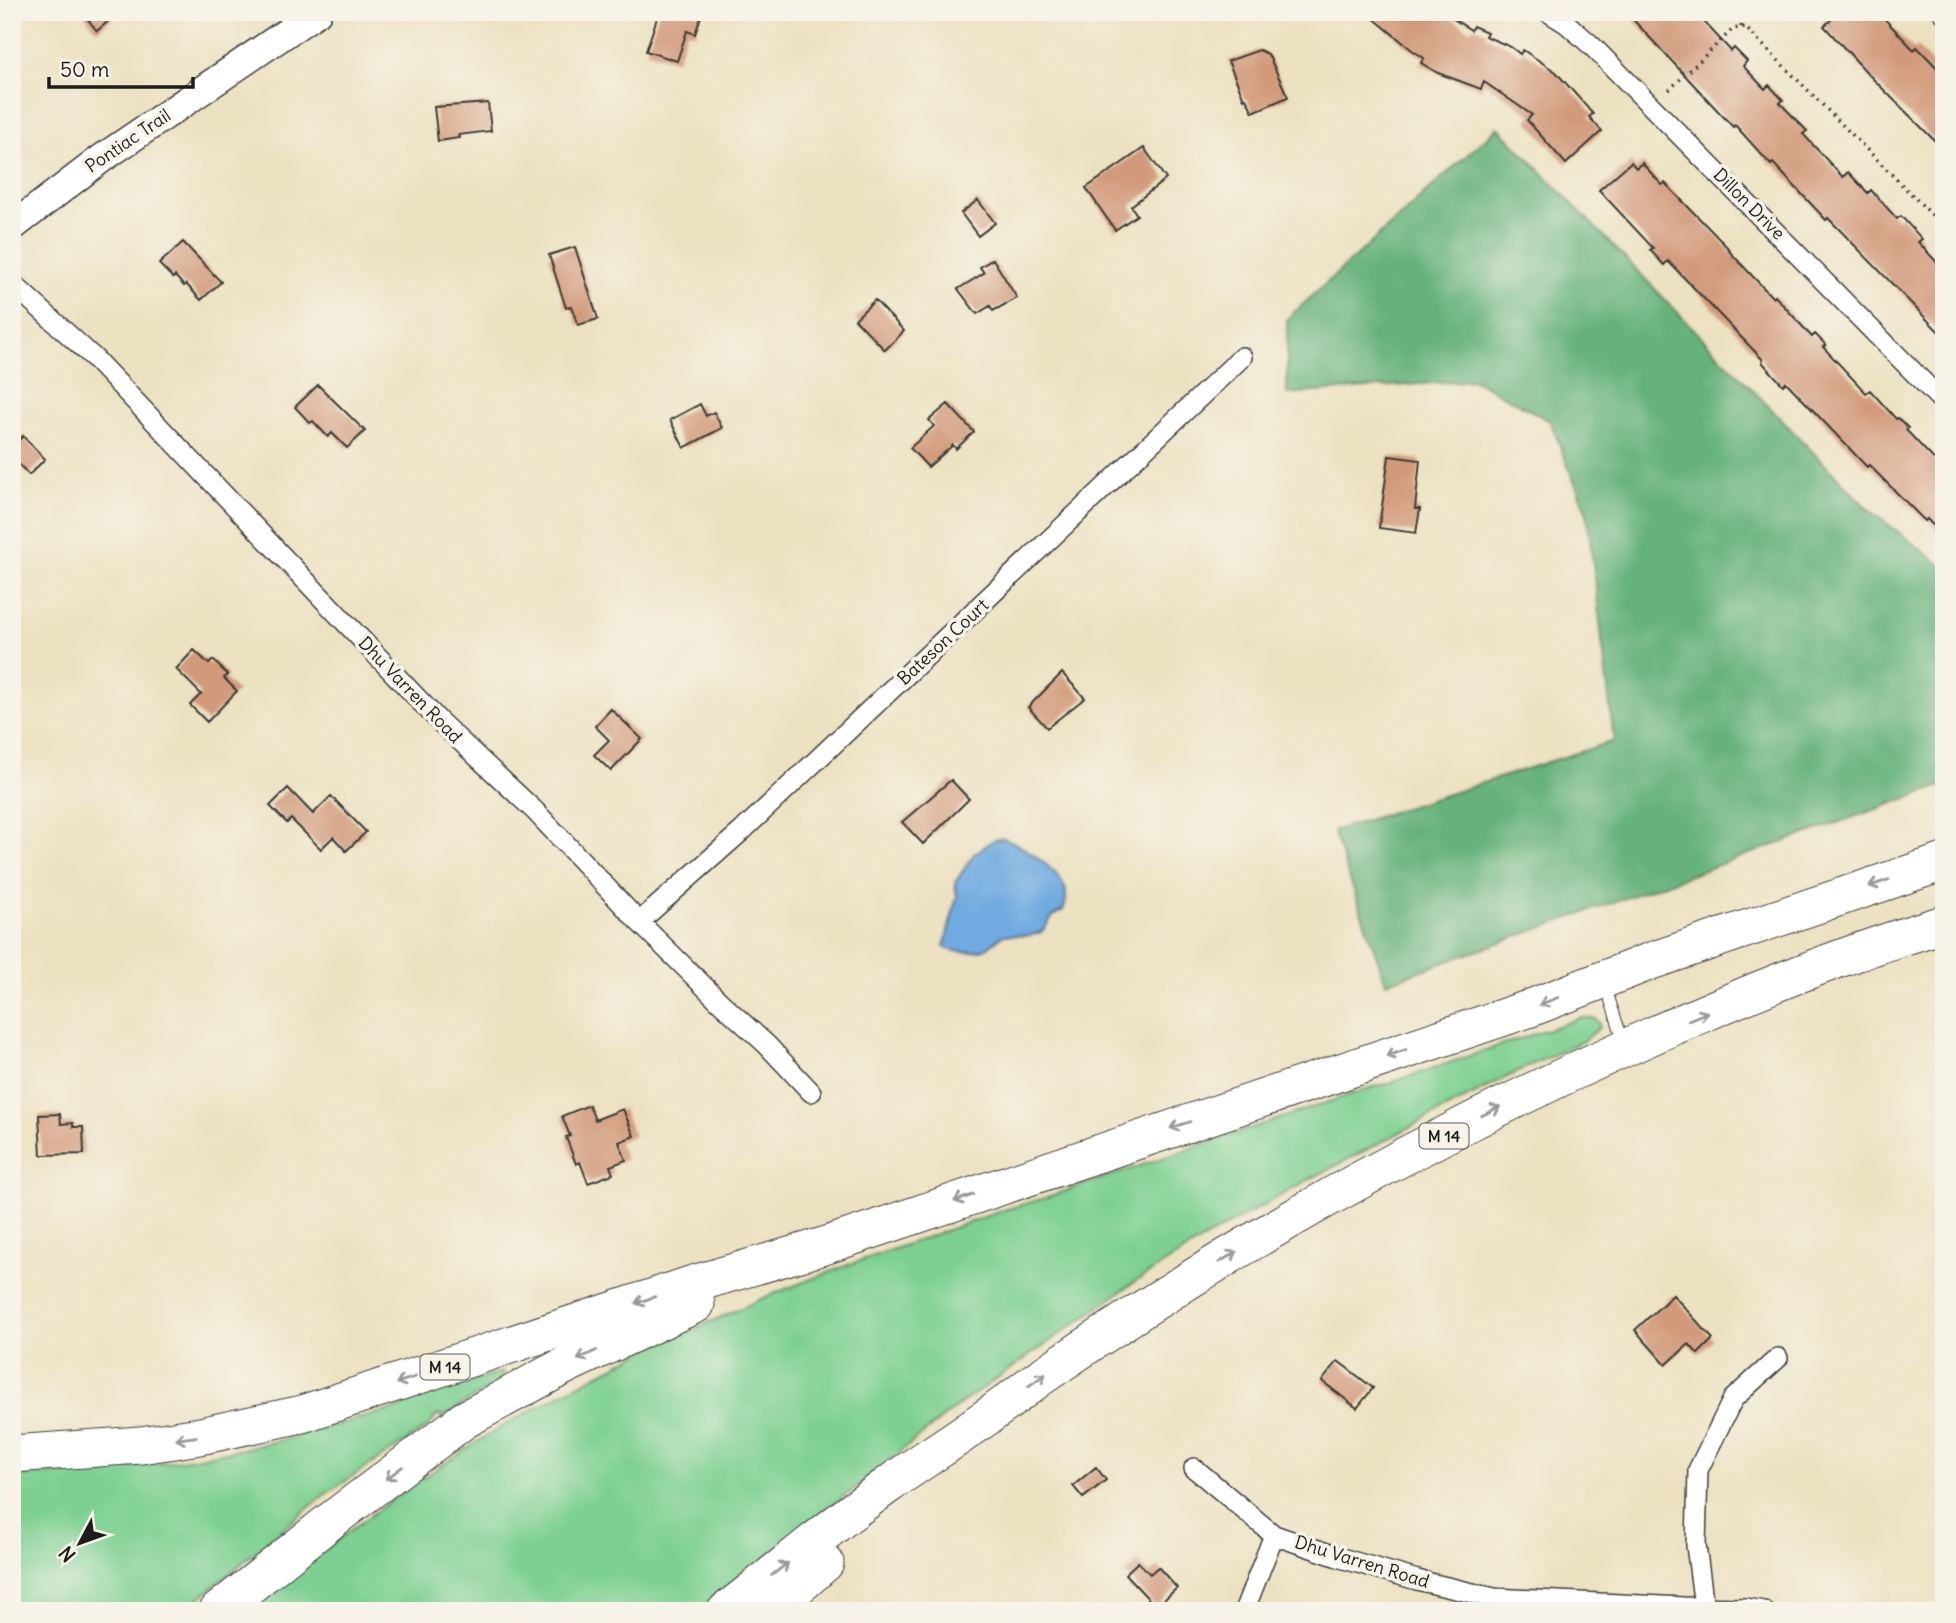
<svg xmlns="http://www.w3.org/2000/svg" width="1956" height="1623" font-family="Delius,sans-serif">
  <rect width="100%" height="100%" fill="#f7f3e8"/>
  <filter id="ink" filterUnits="userSpaceOnUse"><feTurbulence type="fractalNoise" baseFrequency=".0143" numOctaves="2"/><feDisplacementMap in="SourceGraphic" scale="14" xChannelSelector="R" yChannelSelector="G"/><feConvolveMatrix kernelMatrix="1 2 1 2 8 2 1 2 1" color-interpolation-filters="sRGB"/></filter>
  <filter id="wash" filterUnits="userSpaceOnUse"><feTurbulence type="fractalNoise" baseFrequency=".00686" numOctaves="4" result="noise"/><feDisplacementMap in="SourceGraphic" scale="28" xChannelSelector="R" yChannelSelector="G"/><feGaussianBlur stdDeviation="1.57" result="paint"/><feColorMatrix in="noise" values="0 0 0 0 0 0 0 0 0 0 0 0 0 0 0 0 0 1.4 0 .05"/><feComposite in="paint" operator="in"/></filter>
  <g filter="url(#wash)">
    <rect width="100%" height="100%" fill="#ece1c1"/>
    <path fill="#7dd092" stroke="#4c7657" stroke-width="2" d="M 1581,1018 L 1594,1018 L 1600,1024 L 1599,1028 L 1585,1040 L 1522,1069 L 1308,1180 L 1214,1233 L 1130,1285 L 959,1405 L 700,1611 L 247,1611 C 322,1550 399,1492 480,1440 C 536,1405 596,1377 654,1345 L 666,1342 L 768,1296 L 837,1269 L 1004,1210 L 1045,1198 L 1370,1088 L 1390,1083 Z
      M 503,1372 L 504,1376 L 496,1383 L 443,1417 L 437,1415 L 428,1427 L 324,1495 L 184,1611 L 12,1611 L 12,1476 C 102,1473 190,1462 277,1441 C 319,1431 359,1417 401,1408 L 406,1401 Z"/>
    <path fill="#66b27c" stroke="#41674c" stroke-width="2" d="M 1498,127 L 1867,508 L 1944,567 L 1944,785 L 1386,983 L 1333,831 L 1614,741 L 1587,513 L 1550,421 L 1475,380 L 1287,394 L 1287,319 Z"/>
    <path fill="#6faae0" stroke="#46637e" stroke-width="2" d="M 1003,838 C 1019,843 1060,871 1065,888 C 1067,895 1066,904 1063,910 C 1048,918 1052,919 1043,930 C 1035,939 1014,934 1003,935 C 997,939 991,946 984,949 C 973,953 954,953 944,947 L 957,896 L 955,883 L 974,854 L 994,840 Z"/>
    <g id="blocks">
      <path fill="#d29a7a" d="M 82,12 L 119,12 L 97,31 Z
        M 659,12 L 691,12 L 701,16 L 695,34 L 687,31 L 677,61 L 646,51 Z
        M 1366,12 L 1442,12 L 1471,30 L 1473,26 L 1487,32 L 1485,36 L 1511,47 L 1520,54 L 1523,50 L 1556,72 L 1593,114 L 1589,117 L 1602,131 L 1566,164 L 1527,120 L 1532,115 L 1484,82 L 1481,89 L 1438,73 L 1421,63 L 1424,58 L 1412,50 Z
        M 1626,12 L 1695,12 L 1731,51 L 1734,48 L 1747,61 L 1743,66 L 1765,89 L 1769,85 L 1783,100 L 1780,103 L 1807,131 L 1803,134 L 1836,170 L 1843,177 L 1848,172 L 1868,193 L 1871,190 L 1897,219 L 1901,216 L 1922,239 L 1918,242 L 1944,270 L 1944,337 L 1828,218 L 1826,220 L 1773,163 L 1771,165 L 1735,125 L 1733,127 Z
        M 1839,12 L 1878,12 L 1914,50 L 1917,47 L 1944,75 L 1944,150 L 1872,78 L 1824,26 Z
        M 1259,50 L 1268,54 L 1288,97 L 1253,112 L 1246,98 L 1244,99 L 1228,61 Z
        M 488,103 L 491,131 L 458,135 L 459,138 L 438,141 L 434,107 Z
        M 1144,148 L 1166,179 L 1131,206 L 1137,215 L 1115,230 L 1086,188 Z
        M 1631,162 L 1636,168 L 1642,163 L 1662,185 L 1665,183 L 1730,250 L 1729,251 L 1773,298 L 1775,296 L 1812,337 L 1815,334 L 1826,345 L 1823,347 L 1866,393 L 1870,390 L 1896,419 L 1898,418 L 1908,428 L 1906,430 L 1944,470 L 1944,537 L 1927,519 L 1925,521 L 1869,465 L 1867,467 L 1786,382 L 1783,385 L 1762,362 L 1763,360 L 1668,261 L 1664,265 L 1650,250 L 1653,248 L 1599,190 Z
        M 978,200 L 995,223 L 978,236 L 961,213 Z
        M 183,242 L 221,282 L 201,300 L 186,284 L 184,286 L 175,276 L 173,278 L 159,264 Z
        M 575,247 L 598,319 L 578,325 L 571,306 L 566,308 L 549,255 Z
        M 993,259 L 1017,298 L 993,311 L 990,306 L 977,314 L 958,289 L 984,273 L 980,267 Z
        M 875,300 L 904,331 L 885,350 L 855,319 Z
        M 318,385 L 365,431 L 347,448 L 332,433 L 328,437 L 313,421 L 310,423 L 295,407 Z
        M 700,404 L 706,416 L 714,412 L 722,428 L 684,448 L 670,420 Z
        M 948,404 L 974,432 L 956,449 L 953,445 L 928,467 L 910,448 L 934,426 L 929,420 Z
        M 23,436 L 45,459 L 29,475 L 12,457 L 12,446 Z
        M 1389,456 L 1420,460 L 1415,509 L 1420,509 L 1416,533 L 1379,528 Z
        M 194,650 L 209,664 L 213,660 L 228,675 L 224,678 L 237,691 L 207,722 L 190,705 L 201,694 L 176,669 Z
        M 1062,673 L 1085,698 L 1047,728 L 1028,707 Z
        M 611,709 L 642,739 L 611,771 L 594,755 L 609,740 L 595,726 Z
        M 951,780 L 969,799 L 923,844 L 902,822 Z
        M 288,788 L 313,814 L 331,796 L 366,832 L 346,851 L 333,837 L 321,849 L 291,819 L 287,823 L 270,806 Z
        M 589,1105 L 595,1120 L 623,1109 L 634,1136 L 619,1142 L 626,1160 L 610,1166 L 613,1174 L 588,1183 L 580,1162 L 576,1164 L 566,1137 L 570,1136 L 562,1116 Z
        M 60,1114 L 61,1124 L 73,1123 L 73,1127 L 83,1127 L 84,1154 L 41,1155 L 39,1115 Z
        M 1673,1295 L 1713,1339 L 1698,1354 L 1689,1344 L 1666,1365 L 1635,1330 Z
        M 1338,1361 L 1373,1388 L 1357,1408 L 1322,1381 Z
        M 1096,1467 L 1106,1480 L 1083,1498 L 1073,1486 Z
        M 1138,1562 L 1150,1574 L 1158,1567 L 1177,1588 L 1156,1607 L 1125,1574 Z"/>
    </g>
  </g>
  <g filter="url(#ink)">
    <use href="#blocks" fill-opacity="0" stroke="#3b3a35" stroke-width="2"/>
    <g fill="none" stroke-linecap="round" stroke-linejoin="round">
      <defs>
        <path id="service" d="M 1605,985 L 1623,1040"/>
        <path id="minor" d="M 1548,12 L 1567,24 L 1592,46 L 1944,403
          M 1943,12 L 1944,13
          M 12,283 L 94,358 L 439,721 L 535,811 L 639,922 L 720,1002 L 767,1045 L 811,1092
          M 639,922 L 743,830 L 1242,357
          M 1194,1468 L 1274,1535 L 1341,1558 L 1417,1580 L 1494,1598 L 1684,1607 L 1745,1608 L 1764,1611
          M 1704,1607 L 1696,1545 L 1698,1470 L 1733,1399 L 1778,1358
          M 1244,1611 L 1274,1535"/>
        <path id="secondary" d="M 12,227 L 101,159 L 317,12"/>
        <path id="motorway" d="M 12,1454 L 141,1445 L 200,1436 L 302,1414 L 690,1285 L 827,1245 L 1528,1009 L 1651,961 L 1944,862
          M 218,1611 L 329,1522 L 464,1420 L 566,1365 L 696,1304
          M 726,1611 C 780,1569 833,1524 888,1485 C 918,1463 951,1443 981,1421 C 1001,1408 1019,1393 1038,1379 C 1229,1247 1435,1132 1647,1038 C 1744,995 1842,954 1944,924
          M 770,1611 L 825,1563"/>
      </defs>
      <use href="#service" stroke="#3b3a35" stroke-width="12"/>
      <use href="#minor" stroke="#3b3a35" stroke-width="22"/>
      <use href="#secondary" stroke="#3b3a35" stroke-width="31"/>
      <use href="#motorway" stroke="#3b3a35" stroke-width="39"/>
      <path stroke="#3b3a35" stroke-width="3.5" stroke-dasharray="2 5" stroke-linecap="butt" d="M 1741,27 L 1743,12
        M 1669,90 L 1733,29 L 1745,27 L 1944,227
        M 1944,582 L 1944,594"/>
      <use href="#service" stroke="#fff" stroke-width="10"/>
      <use href="#minor" stroke="#fff" stroke-width="19"/>
      <use href="#secondary" stroke="#fff" stroke-width="28"/>
      <use href="#motorway" stroke="#fff" stroke-width="37"/>
    </g>
    <defs><path id="oneway-shaft" d="M-6 0H5M1.5-3L5.5 0L1.5 3" fill="none" stroke-width="1.6" stroke-linecap="round" stroke-linejoin="round" transform="scale(1.75)"/></defs>
    <g stroke="#999">
      <use href="#oneway-shaft" transform="translate(1879 883) rotate(161)"/>
      <use href="#oneway-shaft" transform="translate(1549 1001) rotate(159)"/>
      <use href="#oneway-shaft" transform="translate(1698 1016) rotate(-22)"/>
      <use href="#oneway-shaft" transform="translate(1396 1053) rotate(161)"/>
      <use href="#oneway-shaft" transform="translate(1491 1111) rotate(-27)"/>
      <use href="#oneway-shaft" transform="translate(1180 1125) rotate(162)"/>
      <use href="#oneway-shaft" transform="translate(964 1198) rotate(161)"/>
      <use href="#oneway-shaft" transform="translate(1228 1257) rotate(-31)"/>
      <use href="#oneway-shaft" transform="translate(645 1300) rotate(161)"/>
      <use href="#oneway-shaft" transform="translate(587 1355) rotate(155)"/>
      <use href="#oneway-shaft" transform="translate(406 1380) rotate(162)"/>
      <use href="#oneway-shaft" transform="translate(1037 1380) rotate(-35)"/>
      <use href="#oneway-shaft" transform="translate(186 1438) rotate(172)"/>
      <use href="#oneway-shaft" transform="translate(394 1473) rotate(143)"/>
      <use href="#oneway-shaft" transform="translate(780 1569) rotate(-38)"/>
    </g>
  </g>
  <g text-anchor="middle" stroke-width="7" stroke-linejoin="round" paint-order="stroke">
    <g fill="#f7f3e8" stroke="#5e5c59" stroke-width="2">
      <rect x="1419.5" y="1123.5" width="49" height="25" rx="5"/>
      <rect x="420.5" y="1354.5" width="49" height="25" rx="5"/>
    </g>
    <g font-size="16" font-weight="bold" fill="#1c1c1c">
      <text x="1444" y="1142">M 14</text>
      <text x="445" y="1373">M 14</text>
    </g>
    <g font-size="18" fill="#1c1c1c" stroke="#f7f3e8">
      <text transform="translate(128 141) rotate(-34)" y="6">Pontiac Trail</text>
      <text transform="translate(1749 204) rotate(45)" y="6">Dillon Drive</text>
      <text transform="translate(943 642) rotate(-43)" y="6">Bateson Court</text>
      <text transform="translate(410 690) rotate(46)" y="6">Dhu Varren Road</text>
      <text transform="translate(1362 1562) rotate(17)" y="6">Dhu Varren Road</text>
    </g>
  </g>
  <rect width="1956" height="1623" fill="none" stroke="#f7f3e8" stroke-width="42"/>
  <g transform="translate(80 1543) rotate(229)" stroke="#f7f3e8" stroke-width="5" paint-order="stroke">
  <path d="M0-5L12 26L0 18L-12 26Z" fill="#1c1c1c"/>
  <text y="-10" font-size="19" font-weight="bold" text-anchor="middle" fill="#1c1c1c">N</text>
  </g>
  <path d="M49 77v10h144v-10" fill="none" stroke="#1c1c1c" stroke-width="3.5"/>
  <text x="60" y="77" font-size="21" fill="#1c1c1c" stroke="#f7f3e8" stroke-width="5" paint-order="stroke">50 m</text>
</svg>
